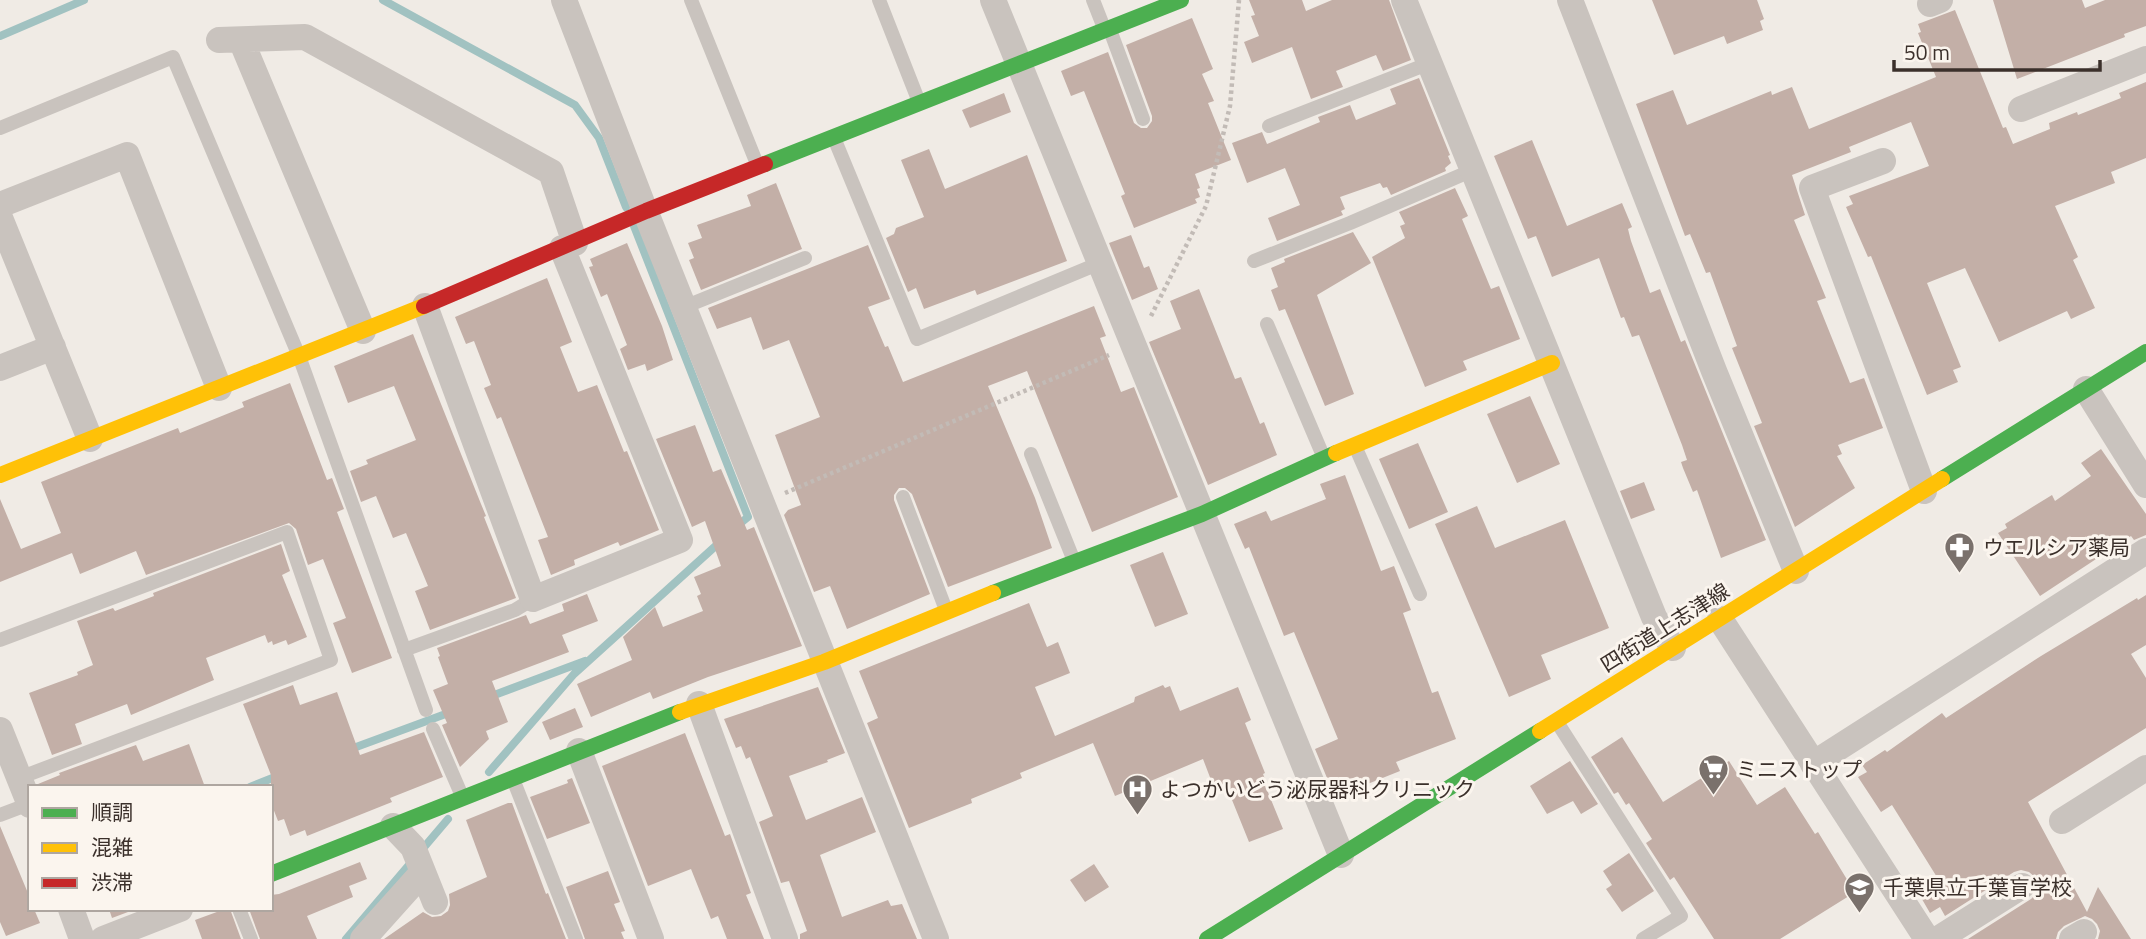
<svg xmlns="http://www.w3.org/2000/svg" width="2146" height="939" font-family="'Titillium Web','Noto Sans JP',sans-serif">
  <rect width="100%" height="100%" fill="#f0ebe5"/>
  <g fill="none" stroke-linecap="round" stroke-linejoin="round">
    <path stroke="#a1c2c1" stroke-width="8" d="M 383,0 L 575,105 L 599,138 L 626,207
      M 0,36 L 84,0
      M 634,226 L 748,517 L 737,526
      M 489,697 L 585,661
      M 348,750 L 451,712
      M 489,772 L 574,674 L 720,542
      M 250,787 L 280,775
      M 346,939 L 448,819"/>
  </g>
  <path fill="#c3afa7" d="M 1249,0 L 1302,0 L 1306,11 L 1332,0 L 1389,0 L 1411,60 L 1383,71 L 1376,55 L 1336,71 L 1343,87 L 1311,99 L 1292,47 L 1252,63 L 1244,42 L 1259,36 L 1251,16 L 1255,15 Z
    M 1652,0 L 1757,0 L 1764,19 L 1760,21 L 1763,30 L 1727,44 L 1724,36 L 1674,55 Z
    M 1993,0 L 2082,0 L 2085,8 L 2105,0 L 2146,0 L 2146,26 L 2124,34 L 2125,37 L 2017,79 Z
    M 1955,10 L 2003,128 L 2006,127 L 2013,144 L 2050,129 L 2049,123 L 2077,112 L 2078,115 L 2121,98 L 2119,93 L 2146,82 L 2146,158 L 2111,172 L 2115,183 L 2055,206 L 2078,257 L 2073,260 L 2095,308 L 2071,319 L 2067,311 L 1999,342 L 1965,268 L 1927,283 L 1961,367 L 1953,370 L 1958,382 L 1927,395 L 1871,256 L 1868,257 L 1846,207 L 1853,204 L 1849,196 L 1929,166 L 1911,122 L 1849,147 L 1851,152 L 1792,175 L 1805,215 L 1794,220 L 1826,298 L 1817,301 L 1850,383 L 1864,378 L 1883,428 L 1838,445 L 1842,454 L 1837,456 L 1855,488 L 1795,527 L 1754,426 L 1762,423 L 1732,348 L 1737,346 L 1710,272 L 1706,273 L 1690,234 L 1685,236 L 1636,104 L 1673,90 L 1687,125 L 1771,91 L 1772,95 L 1792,87 L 1809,129 L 1936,77 L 1918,33 L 1921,32 L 1918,24 Z
    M 1192,18 L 1213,69 L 1202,74 L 1214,101 L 1208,103 L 1231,160 L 1195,174 L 1200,188 L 1197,189 L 1200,197 L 1195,199 L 1197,203 L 1134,228 L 1121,196 L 1125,194 L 1084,91 L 1071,96 L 1061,71 L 1108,52 L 1134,123 L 1141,128 L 1147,128 L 1152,121 L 1152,116 L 1126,45 Z
    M 1419,78 L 1450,155 L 1448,156 L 1451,163 L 1445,168 L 1446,171 L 1391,195 L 1387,187 L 1383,188 L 1380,183 L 1340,197 L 1345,209 L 1341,211 L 1343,215 L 1277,241 L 1268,218 L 1300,205 L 1285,168 L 1247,183 L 1232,143 L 1262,132 L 1267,144 L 1320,122 L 1318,117 L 1350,105 L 1356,120 L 1396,104 L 1390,89 Z
    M 1004,93 L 1011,112 L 970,128 L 962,110 Z
    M 1532,140 L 1567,226 L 1622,203 L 1632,227 L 1628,229 L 1631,241 L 1650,293 L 1660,289 L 1681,342 L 1685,340 L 1766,540 L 1721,558 L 1697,490 L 1693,492 L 1683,468 L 1681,462 L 1687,460 L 1682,445 L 1639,335 L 1632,337 L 1624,317 L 1621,318 L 1599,258 L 1552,277 L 1536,236 L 1528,239 L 1494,156 Z
    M 929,149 L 945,189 L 1027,155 L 1067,261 L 977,295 L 975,290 L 924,309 L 916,288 L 908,292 L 886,238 L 894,234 L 896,228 L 924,217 L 901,160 Z
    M 776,183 L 802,249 L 701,290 L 689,260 L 694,258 L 688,243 L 702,238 L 697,225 L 751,206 L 747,195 Z
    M 1455,188 L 1468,216 L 1462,219 L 1491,289 L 1499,286 L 1520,339 L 1463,361 L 1467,370 L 1425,387 L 1372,257 L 1405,238 L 1400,226 L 1405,224 L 1399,212 Z
    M 1353,232 L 1371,263 L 1317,295 L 1354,394 L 1325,406 L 1285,309 L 1279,311 L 1271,290 L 1278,287 L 1271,268 L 1285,262 L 1284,259 Z
    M 1131,235 L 1144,268 L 1149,266 L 1158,289 L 1132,300 L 1109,243 Z
    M 627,243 L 662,326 L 673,360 L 647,371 L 645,364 L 628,370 L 620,349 L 627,345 L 607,294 L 601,297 L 589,267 L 593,266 L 590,259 Z
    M 868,245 L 890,299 L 868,307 L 885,347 L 888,346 L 903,382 L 1094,306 L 1106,336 L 1100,338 L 1121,392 L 1134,387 L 1178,497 L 1092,532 L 1027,371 L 988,386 L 1035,498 L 1052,548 L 948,587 L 912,494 L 905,488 L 899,488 L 894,495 L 894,500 L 930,594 L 847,629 L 830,586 L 814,592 L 784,515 L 788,510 L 801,505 L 775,435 L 820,417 L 789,340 L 763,350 L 751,317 L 717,329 L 708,308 Z
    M 547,278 L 572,342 L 560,347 L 578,392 L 597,385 L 624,452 L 627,451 L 659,530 L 620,546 L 618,542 L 574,560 L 575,565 L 551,575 L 538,540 L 548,537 L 501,417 L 497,419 L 484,388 L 491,385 L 474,341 L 466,344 L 455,317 Z
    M 1199,289 L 1235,379 L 1241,377 L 1260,424 L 1264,422 L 1277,455 L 1208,485 L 1149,342 L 1181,329 L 1170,301 Z
    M 413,334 L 481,504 L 486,516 L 484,517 L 516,598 L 430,630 L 415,591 L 428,586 L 406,533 L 393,538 L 376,496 L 361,502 L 350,471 L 368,464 L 366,460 L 416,440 L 394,386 L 348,403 L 334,366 Z
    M 290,383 L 327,480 L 332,478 L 344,509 L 337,512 L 392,658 L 352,673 L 333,623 L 346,618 L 323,559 L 308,565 L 296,529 L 289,523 L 146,575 L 136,551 L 80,574 L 72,553 L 0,582 L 0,499 L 21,549 L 61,533 L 41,482 L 178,428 L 180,433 L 244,407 L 242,402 Z
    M 1530,396 L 1560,464 L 1517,483 L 1487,414 Z
    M 695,425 L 713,472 L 721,469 L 747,530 L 754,527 L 802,646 L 708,677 L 653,699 L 650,692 L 591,717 L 577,684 L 632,660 L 623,637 L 655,607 L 663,627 L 703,611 L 697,596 L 701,594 L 694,577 L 721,566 L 705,521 L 692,527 L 656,439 Z
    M 1418,443 L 1448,512 L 1409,529 L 1379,459 Z
    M 2101,449 L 2146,514 L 2146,535 L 2134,540 L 2131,536 L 2040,596 L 1998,533 L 2007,528 L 2005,524 L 2052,495 L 2055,501 L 2091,476 L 2081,463 Z
    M 1345,475 L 1381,571 L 1394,566 L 1411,610 L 1403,613 L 1432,693 L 1438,691 L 1456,739 L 1396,762 L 1400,771 L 1360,787 L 1362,792 L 1337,802 L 1315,749 L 1338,739 L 1294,632 L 1284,636 L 1249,547 L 1245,549 L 1234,524 L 1266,511 L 1271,521 L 1326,499 L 1320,484 Z
    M 1644,482 L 1655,510 L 1631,519 L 1620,491 Z
    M 1477,506 L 1495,548 L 1565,520 L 1609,628 L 1541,655 L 1551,679 L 1509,697 L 1435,524 Z
    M 281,544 L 290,571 L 282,575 L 307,637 L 288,645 L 286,640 L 273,645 L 272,641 L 268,643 L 265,635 L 206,658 L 214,680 L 131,715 L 127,704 L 75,724 L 82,744 L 52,755 L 29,693 L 78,675 L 77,672 L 93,665 L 77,621 L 113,608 L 115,611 L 154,596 L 153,593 Z
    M 1163,552 L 1188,614 L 1155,627 L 1130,565 Z
    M 587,594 L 598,621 L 562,635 L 569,652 L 492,681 L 508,722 L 486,731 L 489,739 L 460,767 L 442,725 L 447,723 L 433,690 L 448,684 L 438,657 L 440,656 L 437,648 L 526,615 L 530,624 L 564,611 L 562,604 Z
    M 2146,595 L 2146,645 L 2131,654 L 2146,678 L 2146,728 L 2028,802 L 2087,912 L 2098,887 L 2131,939 L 2098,939 L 2100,931 L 2097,924 L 2092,919 L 2085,916 L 2064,926 L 2058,932 L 2056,939 L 1968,939 L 2031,899 L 2036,894 L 2038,886 L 2036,878 L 2029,872 L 2021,870 L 2014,872 L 1945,916 L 1940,907 L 1930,913 L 1919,894 L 1940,882 L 1892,805 L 1881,812 L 1858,777 L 1867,772 L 1862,765 L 1885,750 L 1887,752 L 1942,713 L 1946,718 L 2041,656 L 2137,598 L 2138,600 Z
    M 1029,603 L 1047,647 L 1058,642 L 1070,673 L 1035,687 L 1055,736 L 1134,702 L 1135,697 L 1163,685 L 1165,688 L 1170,686 L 1180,711 L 1238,687 L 1251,720 L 1245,723 L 1265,773 L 1263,774 L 1265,779 L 1263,780 L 1283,829 L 1249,842 L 1228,790 L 1216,793 L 1203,759 L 1115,796 L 1093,743 L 1020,773 L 1022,778 L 971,799 L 972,803 L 909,828 L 867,723 L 878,718 L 859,671 Z
    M 293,685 L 300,705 L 337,692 L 360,755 L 424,732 L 443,777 L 390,798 L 392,802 L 307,836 L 305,830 L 290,836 L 284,819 L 278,821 L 271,803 L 271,775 L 243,704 Z
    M 818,687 L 845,753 L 827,760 L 828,762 L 789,776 L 806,820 L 862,797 L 876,832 L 820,855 L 842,917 L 888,900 L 891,906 L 902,904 L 917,939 L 800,939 L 800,934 L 807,931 L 789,881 L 781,883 L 759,822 L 773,816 L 750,757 L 746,759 L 741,746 L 736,748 L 724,719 Z
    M 575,708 L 583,727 L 550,740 L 542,722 Z
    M 685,733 L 725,836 L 730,834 L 751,893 L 746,895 L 764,939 L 727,939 L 718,916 L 711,919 L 691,869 L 648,886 L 602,766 Z
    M 1622,737 L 1663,802 L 1729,761 L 1757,805 L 1785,787 L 1815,834 L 1818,832 L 1851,886 L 1846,890 L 1849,896 L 1780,939 L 1714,939 L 1674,877 L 1670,880 L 1646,843 L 1652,839 L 1629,803 L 1626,805 L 1618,792 L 1614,794 L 1591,757 Z
    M 189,744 L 205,787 L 40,787 L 38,784 L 60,775 L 59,773 L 136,745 L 143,761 Z
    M 1570,761 L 1598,804 L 1581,814 L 1573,801 L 1547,814 L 1530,786 Z
    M 572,778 L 590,823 L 547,839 L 530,797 L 568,783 L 567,780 Z
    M 508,803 L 512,803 L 546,894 L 548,893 L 566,939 L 384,939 L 423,912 L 432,917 L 441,916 L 448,911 L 450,905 L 449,894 L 487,877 L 466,820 Z
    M 0,826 L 30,898 L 30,909 L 34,909 L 40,923 L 6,936 L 0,922 Z
    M 1629,853 L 1654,891 L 1622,912 L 1606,889 L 1612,885 L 1603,871 Z
    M 360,862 L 367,879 L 349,886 L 353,897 L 307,916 L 317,939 L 260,939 L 249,909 L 271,909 L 271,895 L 279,894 Z
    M 1094,864 L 1109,887 L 1085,902 L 1070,880 Z
    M 608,871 L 620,902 L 614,904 L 625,931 L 621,932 L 624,939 L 585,939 L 566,887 Z
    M 109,909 L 136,909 L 112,918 Z
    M 225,909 L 230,909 L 241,939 L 202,939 L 195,920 Z"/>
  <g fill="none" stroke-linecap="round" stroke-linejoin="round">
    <path stroke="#c2bbb6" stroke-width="4.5" stroke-dasharray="3.5 3.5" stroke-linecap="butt" d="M 1151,316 L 1206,206 L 1230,106 L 1239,0
      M 785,493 L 1109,355"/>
    <path stroke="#c9c3be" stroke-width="14" d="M 691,0 L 757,164
      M 879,0 L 919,102
      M 1093,0 L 1104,28
      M 1110,30 L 1143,119
      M 1269,126 L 1430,63
      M 0,128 L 173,57 L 299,356 L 426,710
      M 834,138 L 917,339 L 1100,263
      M 1254,261 L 1350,223 L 1473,170
      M 684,307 L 805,258
      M 1267,324 L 1324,458
      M 1355,446 L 1420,594
      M 1031,454 L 1074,561
      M 903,497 L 946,610
      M 0,640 L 287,532 L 331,660 L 19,778
      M 404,650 L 515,610 L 533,599
      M 1557,722 L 1681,916 L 1643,939
      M 433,729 L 462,796
      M 513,779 L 576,939
      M 0,815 L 29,804
      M 239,909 L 251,939"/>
    <path stroke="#c9c3be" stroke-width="26" d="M 564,0 L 642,203 L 936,939
      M 993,0 L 1341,855
      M 1404,0 L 1654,617 L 1673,648
      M 1570,0 L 1714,371 L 1796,571
      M 1930,4 L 1940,0
      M 219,40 L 305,37 L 551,172 L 575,243
      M 241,40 L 363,331
      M 2021,109 L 2146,59
      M 1883,161 L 1812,188 L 1924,491
      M 0,205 L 127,155 L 219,388
      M 0,218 L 90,439
      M 425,306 L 533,599 L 680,540 L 562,248
      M 0,368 L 53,347
      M 2086,389 L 2146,485
      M 1720,619 L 1927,939
      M 699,704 L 785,939
      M 0,730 L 30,805
      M 579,751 L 651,939
      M 1813,764 L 2146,551
      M 2062,821 L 2146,768
      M 393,826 L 413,847 L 435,902
      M 71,909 L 82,939
      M 103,939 L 180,909
      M 363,939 L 423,872
      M 1938,939 L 2022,886
      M 2072,939 L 2084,932"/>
    <path stroke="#4caf50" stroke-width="16" d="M 765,164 L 1181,0
      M 1942,479 L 2146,352
      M 993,593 L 1202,514 L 1336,453
      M 271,874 L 680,712
      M 1207,939 L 1540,731"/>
    <path stroke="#ffc107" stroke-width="16" d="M 1336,453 L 1552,363
      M 0,475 L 424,306
      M 680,712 L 824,662 L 993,593
      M 1540,731 L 1942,479"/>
    <path stroke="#c62828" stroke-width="16" d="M 424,306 L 646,211 L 765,164"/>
  </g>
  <defs>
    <symbol id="pharmacy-pin" viewBox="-11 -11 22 30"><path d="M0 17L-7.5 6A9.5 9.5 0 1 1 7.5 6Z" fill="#7a716c" stroke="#fbf5ee"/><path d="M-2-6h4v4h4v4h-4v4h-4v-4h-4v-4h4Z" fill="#fff"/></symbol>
    <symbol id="supermarket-pin" viewBox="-11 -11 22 30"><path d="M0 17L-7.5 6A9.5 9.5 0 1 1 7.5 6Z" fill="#7a716c" stroke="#fbf5ee"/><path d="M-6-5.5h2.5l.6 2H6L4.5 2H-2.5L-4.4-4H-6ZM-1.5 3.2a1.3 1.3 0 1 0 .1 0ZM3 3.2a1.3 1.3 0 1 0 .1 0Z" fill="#fff"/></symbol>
    <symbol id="hospital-pin" viewBox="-11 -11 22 30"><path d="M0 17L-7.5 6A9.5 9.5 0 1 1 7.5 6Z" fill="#7a716c" stroke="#fbf5ee"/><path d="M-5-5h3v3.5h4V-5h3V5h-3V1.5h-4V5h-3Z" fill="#fff"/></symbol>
    <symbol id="school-pin" viewBox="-11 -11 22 30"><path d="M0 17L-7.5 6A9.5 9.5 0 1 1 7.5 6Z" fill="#7a716c" stroke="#fbf5ee"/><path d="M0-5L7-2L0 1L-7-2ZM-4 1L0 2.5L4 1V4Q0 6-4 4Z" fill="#fff"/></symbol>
  </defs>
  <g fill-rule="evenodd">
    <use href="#pharmacy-pin" x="1942" y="530" width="35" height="47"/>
    <use href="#supermarket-pin" x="1696" y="752" width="35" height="47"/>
    <use href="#hospital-pin" x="1120" y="772" width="35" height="47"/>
    <use href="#school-pin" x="1842" y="870" width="35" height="47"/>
  </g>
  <g text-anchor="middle" stroke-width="6" stroke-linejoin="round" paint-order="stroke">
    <g font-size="21" fill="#3b302b" stroke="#fbf5ee" text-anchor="start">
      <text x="1983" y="555">ウエルシア薬局</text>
      <text x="1736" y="777">ミニストップ</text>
      <text x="1160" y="797">よつかいどう泌尿器科クリニック</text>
      <text x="1883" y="895">千葉県立千葉盲学校</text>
    </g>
    <g font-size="21" fill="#3b302b" stroke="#fbf5ee">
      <text transform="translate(1665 628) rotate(-32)" y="7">四街道上志津線</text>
    </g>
  </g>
  <rect x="28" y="785" width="245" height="126" fill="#fbf5ee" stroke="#aea6a0" stroke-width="2"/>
  <rect x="42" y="808" width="35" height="10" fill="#4caf50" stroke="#aea6a0" stroke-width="2"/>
  <text x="91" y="820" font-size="21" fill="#3b302b">順調</text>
  <rect x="42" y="843" width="35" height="10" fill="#ffc107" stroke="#aea6a0" stroke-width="2"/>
  <text x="91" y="855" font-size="21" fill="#3b302b">混雑</text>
  <rect x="42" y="878" width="35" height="10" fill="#c62828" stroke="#aea6a0" stroke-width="2"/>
  <text x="91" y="890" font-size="21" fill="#3b302b">渋滞</text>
  <path d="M1894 60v10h206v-10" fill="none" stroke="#3b302b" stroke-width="3.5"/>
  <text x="1904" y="60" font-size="21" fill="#3b302b" stroke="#fbf5ee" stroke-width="5" paint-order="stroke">50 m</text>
</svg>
